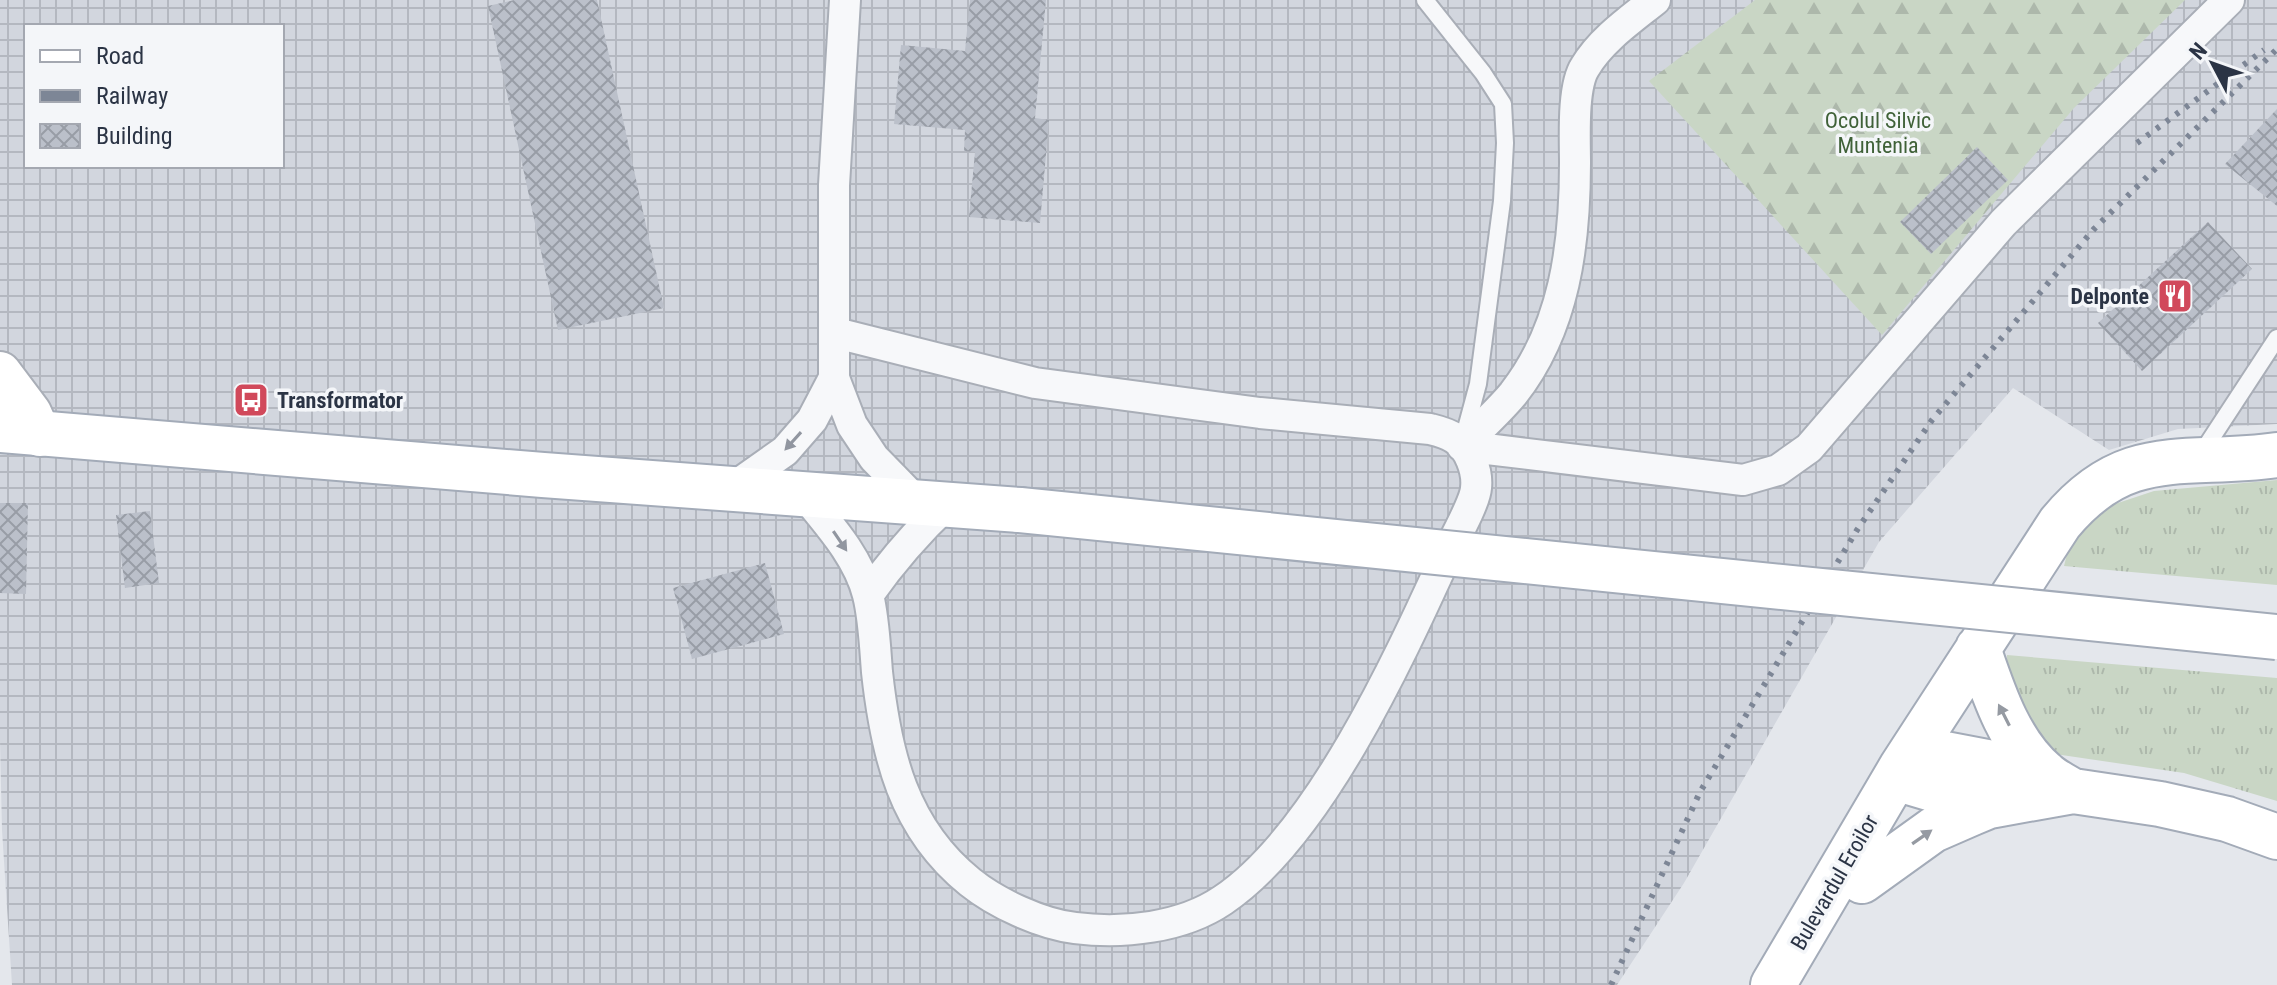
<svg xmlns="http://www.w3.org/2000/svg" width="2277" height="985" font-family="'Roboto Condensed',sans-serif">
  <defs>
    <pattern id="industrial-grid" width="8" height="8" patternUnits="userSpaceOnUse" patternTransform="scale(2)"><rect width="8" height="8" fill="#d2d6de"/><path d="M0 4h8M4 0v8" fill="none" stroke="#b4b8c0"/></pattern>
    <pattern id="grass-tufts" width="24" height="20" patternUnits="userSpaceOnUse" patternTransform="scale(2)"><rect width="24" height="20" fill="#c9d6c5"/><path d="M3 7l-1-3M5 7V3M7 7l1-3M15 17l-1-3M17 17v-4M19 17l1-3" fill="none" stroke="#adb8ab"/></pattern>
    <pattern id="forest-firs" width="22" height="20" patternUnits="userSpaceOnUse" patternTransform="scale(2)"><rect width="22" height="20" fill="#c9d6c5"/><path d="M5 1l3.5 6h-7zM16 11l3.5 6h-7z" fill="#adb8ab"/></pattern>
    <pattern id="building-cross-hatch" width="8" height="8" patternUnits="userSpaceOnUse" patternTransform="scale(2)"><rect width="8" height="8" fill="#bbc0ca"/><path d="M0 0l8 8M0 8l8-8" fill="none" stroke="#989da6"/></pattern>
  </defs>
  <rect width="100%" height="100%" fill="#e4e7ec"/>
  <path fill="url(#industrial-grid)" fill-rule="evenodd" d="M 0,0 L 2277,0 L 2277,424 L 2178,429 L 2109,450 L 2013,388 L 1879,542 L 1684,883 L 1617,985 L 12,985 L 2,830 L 0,741 ZM 26,26 L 282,26 L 282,166 L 26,166 Z"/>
  <path fill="url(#grass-tufts)" d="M 2277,480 L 2277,585 L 2064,566 L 2069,546 L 2106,507 L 2154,491 Z
    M 2007,655 L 2277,678 L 2277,801 L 2184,773 L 2048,753 L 2004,693 Z"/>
  <path fill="url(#forest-firs)" d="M 1755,0 L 2185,0 L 2074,108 L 1882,335 L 1649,81 Z"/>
  <path fill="url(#building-cross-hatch)" d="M 514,0 L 597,0 L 664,308 L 558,330 L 488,6 Z
    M 970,0 L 1046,0 L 1035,118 L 1049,120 L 1040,223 L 969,217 L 975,152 L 964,151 L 965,130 L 894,124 L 901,45 L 965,51 Z
    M 2277,109 L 2277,206 L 2225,164 Z
    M 1977,147 L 2008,180 L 1931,254 L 1900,222 Z
    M 2208,222 L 2252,269 L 2142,371 L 2098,323 Z
    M 0,503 L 28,503 L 26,594 L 0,593 Z
    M 150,511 L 159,583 L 125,588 L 116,515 Z
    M 765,563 L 784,634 L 692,659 L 673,588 Z"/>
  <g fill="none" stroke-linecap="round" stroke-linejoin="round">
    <defs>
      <path id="lane" d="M 1425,0 L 1483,73 L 1503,104 L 1505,143 L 1502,201 L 1478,384 L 1464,436
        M 2201,454 L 2277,338"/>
      <path id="street" d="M 845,0 L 834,185 L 834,378 L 852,425 L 874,458 L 917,502
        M 1462,446 L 1743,480 L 1778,470 L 1809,448 L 2003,223 L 2229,0
        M 1462,446 C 1479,429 1498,412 1513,394 C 1565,328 1575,244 1575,163 C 1575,139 1572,87 1585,67 C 1601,40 1630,20 1655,0
        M 734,487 L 785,451 L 812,420 L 834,378
        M 803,493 C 828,524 858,556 868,595 C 874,619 875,647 877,672 C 886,754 903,828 970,882 C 996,903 1041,924 1075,928 C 1123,934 1182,928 1223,900 C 1318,836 1398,661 1445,558 C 1452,543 1475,503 1476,488 C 1478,471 1469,447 1454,438 C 1447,433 1438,431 1430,429 L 1260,413 L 1035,383 L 836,333
        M 868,595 C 892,561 917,532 947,504"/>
      <path id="secondary" d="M 0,373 L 30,413 L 40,435"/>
      <path id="primary" d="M 0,430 L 543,475 L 1020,510
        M 1978,648 C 1993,692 2009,743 2046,774 C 2054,781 2064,786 2073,791
        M 1914,748 L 2045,773
        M 1895,778 L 1989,806
        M 1862,881 L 1933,830 L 1972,813 L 1989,806 L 2073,791 L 2160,804 L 2227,819 L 2277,837
        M 1773,985 L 1902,766 L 2060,523 C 2127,442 2186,468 2277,455"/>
    </defs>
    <use href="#lane" stroke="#a9aeb7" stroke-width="20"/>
    <use href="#street" stroke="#a9aeb7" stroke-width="34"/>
    <use href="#secondary" stroke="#a9aeb7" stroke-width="46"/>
    <use href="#primary" stroke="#a3abb8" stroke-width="48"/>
    <use href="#lane" stroke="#f7f8fa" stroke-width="16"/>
    <use href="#street" stroke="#f7f8fa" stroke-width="30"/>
    <use href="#secondary" stroke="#fff" stroke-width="42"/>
    <use href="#primary" stroke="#fff" stroke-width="44"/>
    <path stroke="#7d8696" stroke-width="6" stroke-dasharray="4 8" stroke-linecap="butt" d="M 2137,143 L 2264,50
      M 1611,985 L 1700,792 L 1857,530 L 1932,420 L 2094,229 L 2277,49"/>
    <defs>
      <path id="primary-bridge" d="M 1020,510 L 2277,637"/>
    </defs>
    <use href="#primary-bridge" stroke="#a3abb8" stroke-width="48" stroke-linecap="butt"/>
    <use href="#primary-bridge" stroke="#fff" stroke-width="44"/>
  </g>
  <defs><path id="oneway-solid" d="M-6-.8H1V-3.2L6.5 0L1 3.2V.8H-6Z" transform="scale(2)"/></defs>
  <g fill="#9196a0">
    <use href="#oneway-solid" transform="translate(793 441) rotate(132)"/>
    <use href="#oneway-solid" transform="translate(840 541) rotate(56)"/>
  </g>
  <g fill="#959aa2">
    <use href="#oneway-solid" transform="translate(2004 715) rotate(-117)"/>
    <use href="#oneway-solid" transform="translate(1922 837) rotate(-35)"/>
  </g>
  <defs>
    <symbol id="restaurant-square" viewBox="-11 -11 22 22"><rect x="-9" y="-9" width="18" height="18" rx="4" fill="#d1495b" stroke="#f4f6f9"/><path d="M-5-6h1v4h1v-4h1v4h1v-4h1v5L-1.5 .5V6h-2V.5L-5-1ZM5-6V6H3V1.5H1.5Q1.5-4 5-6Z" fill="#fff"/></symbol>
    <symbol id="bus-square" viewBox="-11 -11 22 22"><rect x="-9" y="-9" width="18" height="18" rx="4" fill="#d1495b" stroke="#f4f6f9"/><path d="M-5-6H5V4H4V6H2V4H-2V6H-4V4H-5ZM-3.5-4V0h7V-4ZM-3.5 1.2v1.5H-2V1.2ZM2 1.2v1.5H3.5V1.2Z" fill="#fff"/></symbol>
  </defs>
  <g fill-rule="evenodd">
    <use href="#restaurant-square" x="2155" y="276" width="40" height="40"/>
    <use href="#bus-square" x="231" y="380" width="40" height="40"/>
  </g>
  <g text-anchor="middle" stroke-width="7" stroke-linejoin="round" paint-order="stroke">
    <g font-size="22" fill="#3f6138" stroke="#f4f6f9">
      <text x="1878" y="128">Ocolul Silvic<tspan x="1878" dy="25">Muntenia</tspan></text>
    </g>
    <g font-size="22" font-weight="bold" fill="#2b3445" stroke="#f4f6f9" text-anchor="end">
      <text x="2149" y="304">Delponte</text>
      <text x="277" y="408" text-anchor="start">Transformator</text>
    </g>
    <g font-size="22" fill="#2b3445" stroke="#f4f6f9">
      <text transform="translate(1834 882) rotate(-60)" y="8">Bulevardul Eroilor</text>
    </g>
  </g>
  <rect x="24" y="24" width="260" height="144" fill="#f4f6f9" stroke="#a4a8b1" stroke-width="2"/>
  <rect x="40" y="50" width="40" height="12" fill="#ffffff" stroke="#a4a8b1" stroke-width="2"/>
  <text x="96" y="64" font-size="24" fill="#2b3445">Road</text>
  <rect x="40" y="90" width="40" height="12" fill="#7d8696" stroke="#a4a8b1" stroke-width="2"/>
  <text x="96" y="104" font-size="24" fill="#2b3445">Railway</text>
  <rect x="40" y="124" width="40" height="24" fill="url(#building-cross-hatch)" stroke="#a4a8b1" stroke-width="2"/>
  <text x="96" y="144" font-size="24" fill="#2b3445">Building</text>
  <g transform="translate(2213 64) rotate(311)" stroke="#f4f6f9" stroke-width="6" paint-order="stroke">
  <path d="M0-6L14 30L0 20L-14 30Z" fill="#2b3445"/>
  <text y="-12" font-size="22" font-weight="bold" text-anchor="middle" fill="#2b3445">N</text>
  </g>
</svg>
